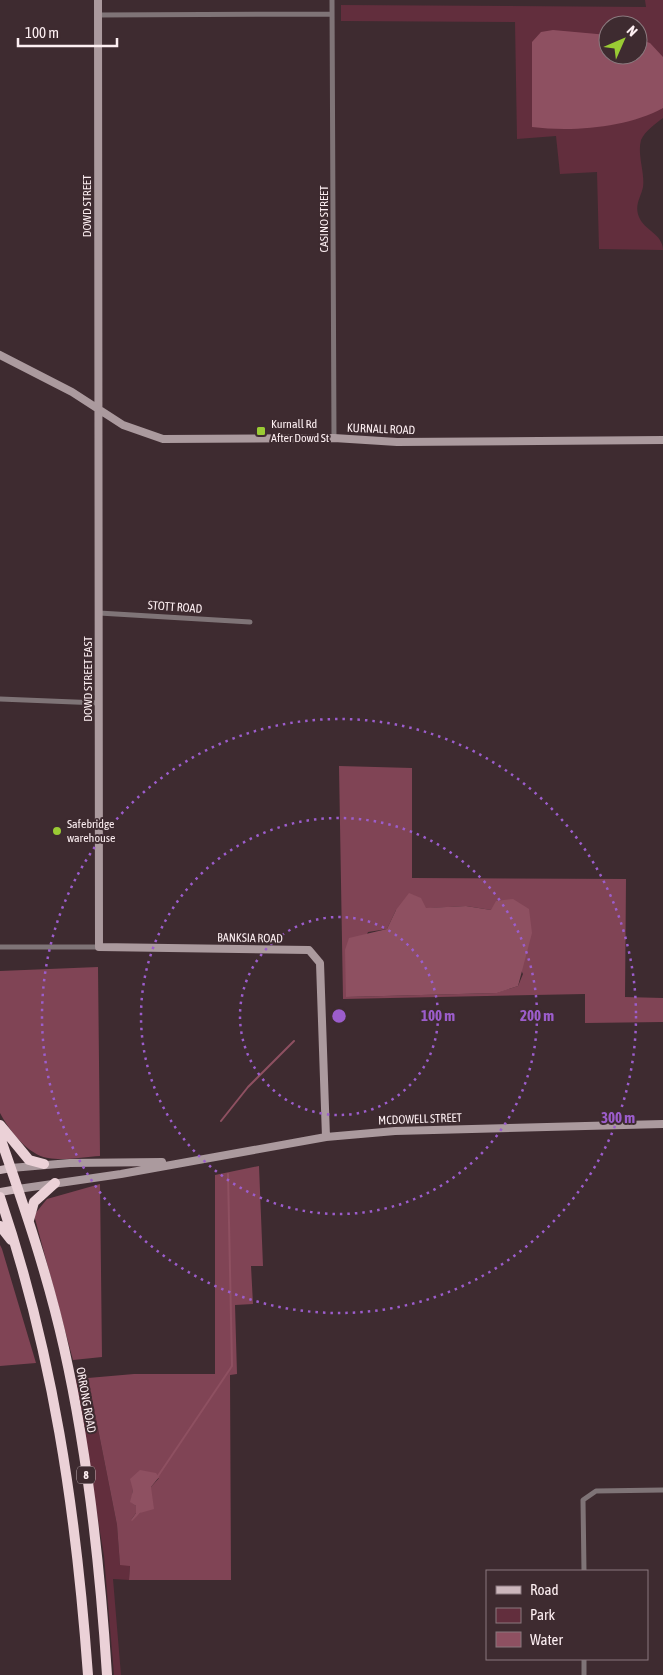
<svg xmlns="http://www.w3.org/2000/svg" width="663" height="1675" font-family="'Asap Condensed',sans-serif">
  <rect width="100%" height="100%" fill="#3e2b30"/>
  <path fill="#622e3d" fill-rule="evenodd" d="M 645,0 L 663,0 L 663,118 C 655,124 645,131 641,140 C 637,155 645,172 643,187 C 641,197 634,205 639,217 C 644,230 663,234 663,250 L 599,249 L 597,172 L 560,174 L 556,136 L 517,139 L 515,22 L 341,21 L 341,5 L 646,7 ZM 608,25 L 638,25 L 638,55 L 608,55 Z
    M 88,1378 L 117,1525 L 120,1565 L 130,1565 L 129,1580 L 113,1579 L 121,1675 L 114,1675 L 104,1556 L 75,1379 Z"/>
  <path fill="#804455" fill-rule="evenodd" d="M 339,766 L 412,768 L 412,878 L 626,879 L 625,997 L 663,998 L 663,1022 L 585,1023 L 585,994 L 343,999 ZM 466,906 L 491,910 L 523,974 L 518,986 L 496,993 L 346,997 L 346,980 L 368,932 L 387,929 L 396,910 Z
    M 98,967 L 100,1156 C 84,1157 64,1161 48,1158 C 28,1155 9,1130 0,1113 L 0,971 Z
    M 259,1166 L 263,1266 L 251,1266 L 253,1304 L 235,1305 L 237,1374 L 230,1375 L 231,1580 L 129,1580 L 130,1566 L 120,1565 L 117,1525 L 88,1378 L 134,1374 L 215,1374 L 215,1175 ZM 159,1478 L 151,1487 L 151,1504 L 131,1520 L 136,1513 L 136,1506 L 131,1502 L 133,1490 Z
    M 100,1184 L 102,1357 L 73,1360 L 34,1215 L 47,1199 Z
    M 0,1245 L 2,1249 L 36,1363 L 0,1366 Z"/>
  <path fill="#8e5061" d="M 553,30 L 608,35 L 608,55 L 638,55 L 638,39 L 650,43 L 663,57 L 663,108 C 627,128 572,132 532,127 L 532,42 L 541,32 Z
    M 409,893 L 421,898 L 426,908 L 466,906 L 491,910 L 496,901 L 513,899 L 529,909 L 532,933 L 518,986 L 497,993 L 346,997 L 345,950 L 349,938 L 387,929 L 396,910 Z
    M 140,1470 L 156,1473 L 159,1477 L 151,1487 L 154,1509 L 140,1513 L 132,1521 L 131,1520 L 136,1513 L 136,1506 L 130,1502 L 133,1490 L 130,1479 Z"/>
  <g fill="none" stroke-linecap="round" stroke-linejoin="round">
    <path stroke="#8e5061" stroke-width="2" d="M 221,1121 L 248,1087 L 294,1041
      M 158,1476 L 232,1366 L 228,1174"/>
    <path stroke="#7f7477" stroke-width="5" d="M 332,0 L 334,438
      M 98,15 L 332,14
      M 99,613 L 250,622
      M 0,699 L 99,703
      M 0,947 L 99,947
      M 584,1571 L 583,1500 L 596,1491 L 663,1490
      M 584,1659 L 584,1675"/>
    <path stroke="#ab9a9e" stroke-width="8" d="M 98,0 L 99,947 L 309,950 L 320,963 L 326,1137
      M 0,355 L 72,392 L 123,425 L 163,439 L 334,438 L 397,442 L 663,440
      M 11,1168 L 70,1163 L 162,1162
      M 18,1189 L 121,1174 L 326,1137 L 395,1131 L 663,1124"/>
    <path stroke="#ccb7bc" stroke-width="8" d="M 0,1170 L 11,1168
      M 0,1192 L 18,1189"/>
    <path stroke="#ebd1d7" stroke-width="10" d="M 0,1125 L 29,1160 L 44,1164
      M 0,1137 C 24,1206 48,1276 64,1348 C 88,1455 100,1565 107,1675
      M 0,1197 C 53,1354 76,1510 88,1675
      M 29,1220 L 34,1202 L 55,1183
      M 0,1226 L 11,1240"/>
  </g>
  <g fill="none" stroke="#9c5dcc" stroke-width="2.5" stroke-dasharray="2.5 5">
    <circle cx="339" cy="1016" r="99"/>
    <circle cx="339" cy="1016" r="198"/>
    <circle cx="339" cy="1016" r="297"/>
  </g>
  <g fill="#9acb34" stroke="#3e2b30" stroke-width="2">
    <rect x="256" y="426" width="10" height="10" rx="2.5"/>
    <circle cx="57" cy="831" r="5"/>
  </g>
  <g text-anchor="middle" stroke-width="4" stroke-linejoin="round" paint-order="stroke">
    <rect fill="#3e2b30" stroke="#c4b4b8" stroke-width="1" x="77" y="1466.5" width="18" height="17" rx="4"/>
    <g font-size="11" font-weight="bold" fill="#fdeff2">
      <text x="86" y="1479">8</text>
    </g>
    <g font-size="12" fill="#fdeff2" stroke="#3e2b30">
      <text transform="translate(87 206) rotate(-90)" y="4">DOWD STREET</text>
      <text transform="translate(324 219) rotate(-90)" y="4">CASINO STREET</text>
      <text transform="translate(381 429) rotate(2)" y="4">KURNALL ROAD</text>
      <text transform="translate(175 607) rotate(4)" y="4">STOTT ROAD</text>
      <text transform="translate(88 679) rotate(-90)" y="4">DOWD STREET EAST</text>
      <text transform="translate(250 938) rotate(1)" y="4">BANKSIA ROAD</text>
      <text transform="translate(420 1119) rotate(-2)" y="4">MCDOWELL STREET</text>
      <text transform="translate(86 1400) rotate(80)" y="4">ORRONG ROAD</text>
    </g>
    <g font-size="12" fill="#fdeff2" stroke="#3e2b30" text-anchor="start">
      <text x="271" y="428">Kurnall Rd<tspan x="271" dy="14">After Dowd St</tspan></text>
      <text x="67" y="828">Safebridge<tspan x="67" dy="14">warehouse</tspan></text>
    </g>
  </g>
  <circle cx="339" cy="1016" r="8" fill="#9c5dcc" stroke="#3e2b30" stroke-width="2.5"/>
  <g font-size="15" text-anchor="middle" font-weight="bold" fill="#9c5dcc" stroke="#3e2b30" stroke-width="4" stroke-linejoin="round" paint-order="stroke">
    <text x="438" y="1021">100 m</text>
    <text x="537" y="1021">200 m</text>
    <text x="618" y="1123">300 m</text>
  </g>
  <rect x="486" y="1570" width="162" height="90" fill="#3e2b30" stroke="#8a797e"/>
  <rect x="496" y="1586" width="25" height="8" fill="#ccb7bc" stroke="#8a797e"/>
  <text x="530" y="1595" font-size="15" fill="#fdeff2">Road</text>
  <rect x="496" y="1608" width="25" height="15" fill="#622e3d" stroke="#8a797e"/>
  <text x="530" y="1620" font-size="15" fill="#fdeff2">Park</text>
  <rect x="496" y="1632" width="25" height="15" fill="#8e5061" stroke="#8a797e"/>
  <text x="530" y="1645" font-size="15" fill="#fdeff2">Water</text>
  <g transform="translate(623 40) rotate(45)"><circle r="24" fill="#3e2b30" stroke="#8a797e"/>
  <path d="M0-4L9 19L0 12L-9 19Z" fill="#9acb34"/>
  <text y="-8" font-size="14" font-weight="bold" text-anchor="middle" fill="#fdeff2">N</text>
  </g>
  <path d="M18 38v8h99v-8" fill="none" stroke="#fdeff2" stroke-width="2.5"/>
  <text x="25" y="38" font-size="15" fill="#fdeff2" stroke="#3e2b30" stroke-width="4" paint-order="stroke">100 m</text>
</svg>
